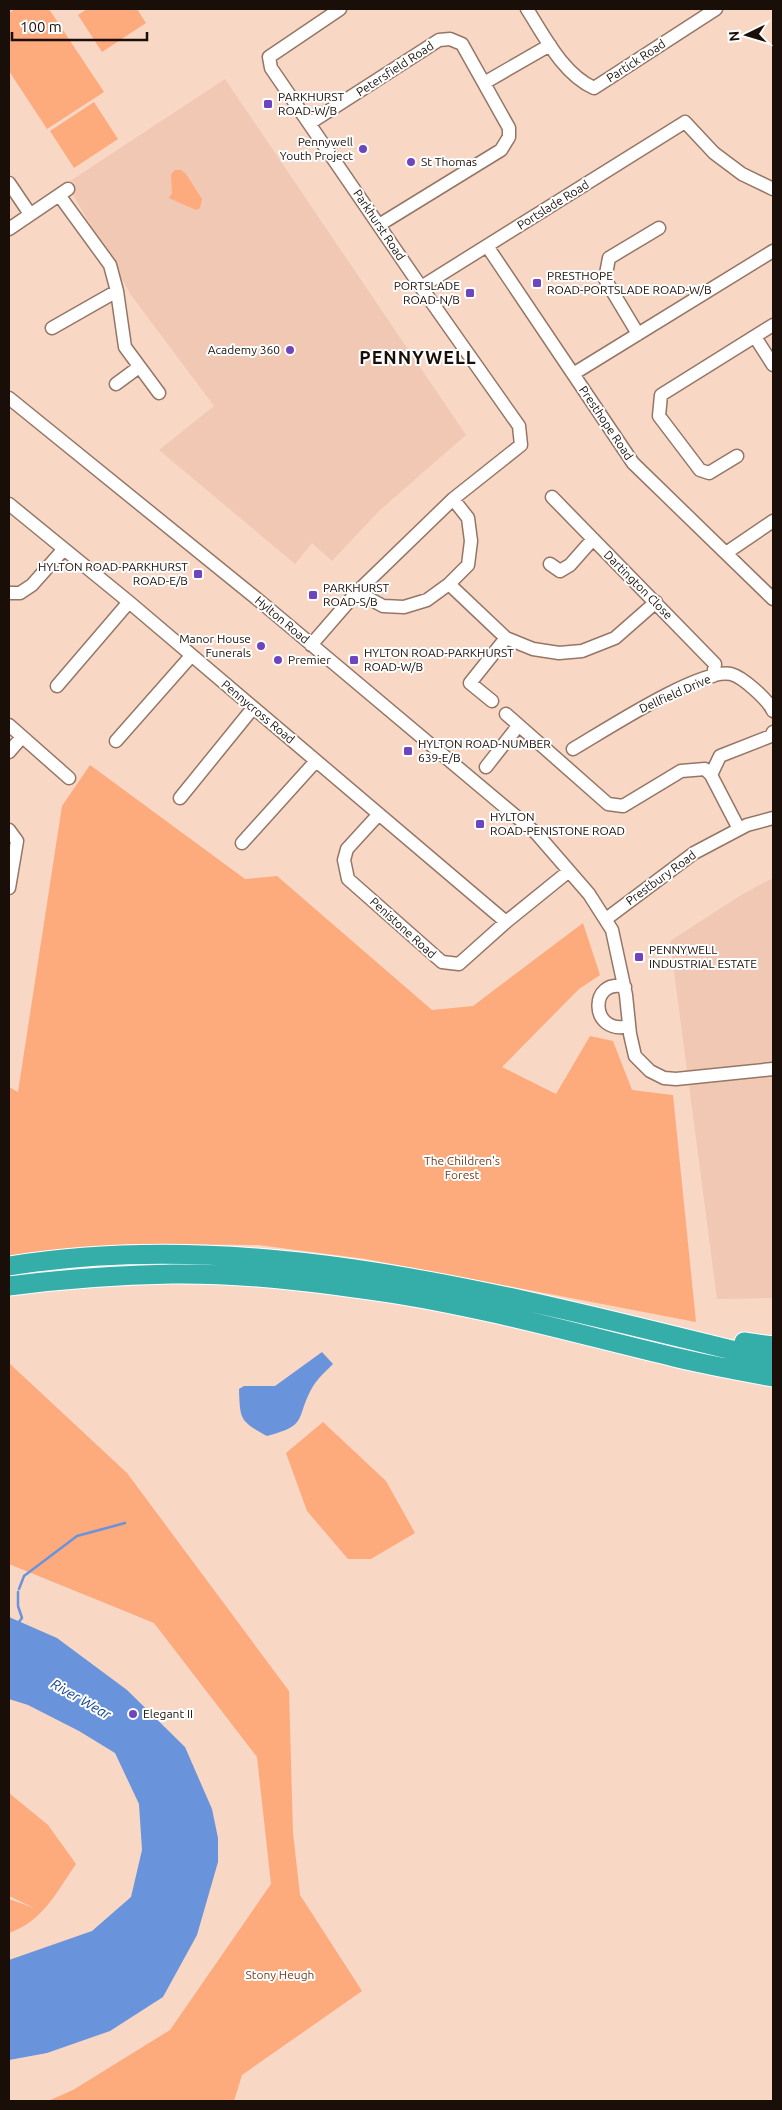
<svg xmlns="http://www.w3.org/2000/svg" width="782" height="2110" font-family="Ubuntu,sans-serif">
  <rect width="100%" height="100%" fill="#f9d7c5"/>
  <path fill="#f1c8b4" d="M 225,79 L 466,435 L 379,511 L 332,561 L 312,543 L 295,564 L 159,450 L 214,406 L 131,295 L 72,193 L 64,185 Z
    M 773,878 L 773,1298 L 717,1299 L 670,941 L 741,895 Z"/>
  <path fill="#fdaa7d" d="M 15,9 L 49,9 L 104,92 L 47,129 L 9,71 L 9,13 Z
    M 87,9 L 137,9 L 146,23 L 102,52 L 78,15 Z
    M 94,102 L 118,139 L 74,168 L 50,131 Z
    M 175,170 L 181,170 L 186,174 L 202,199 L 200,208 L 196,210 L 169,198 L 172,193 L 171,174 Z
    M 90,765 L 245,879 L 277,876 L 432,1010 L 473,1006 L 583,923 L 600,975 L 579,989 L 502,1067 L 556,1094 L 590,1036 L 613,1041 L 632,1090 L 673,1095 L 696,1322 L 366,1259 L 258,1245 L 129,1244 L 9,1257 L 9,1087 L 18,1092 L 62,806 Z
    M 9,1363 L 127,1473 L 289,1691 L 293,1833 L 300,1895 L 362,1991 L 242,2075 L 234,2101 L 48,2101 L 73,2090 L 170,2030 L 271,1884 L 257,1757 L 154,1623 L 9,1564 Z
    M 323,1422 L 386,1481 L 415,1533 L 371,1559 L 348,1559 L 307,1511 L 286,1453 Z
    M 9,1793 L 48,1825 L 76,1864 C 56,1893 43,1921 9,1933 L 9,1899 L 34,1908 L 9,1896 Z"/>
  <path fill="#6993db" d="M 322,1352 L 333,1364 C 326,1371 317,1379 312,1388 C 295,1419 309,1425 267,1436 C 240,1421 240,1420 239,1389 L 244,1386 L 275,1386 Z
    M 9,1617 L 57,1638 L 127,1690 L 185,1747 L 212,1809 L 218,1838 L 218,1862 L 197,1935 L 163,1997 L 110,2031 L 47,2053 L 9,2060 L 9,1960 L 92,1931 L 131,1897 L 142,1850 L 139,1804 L 115,1753 L 79,1731 L 28,1705 L 9,1699 Z"/>
  <g fill="none" stroke-linecap="round" stroke-linejoin="round">
    <path stroke="#6993db" stroke-width="2.5" d="M 19,1589 L 24,1576 L 77,1536 L 125,1523
      M 18,1592 L 18,1606 L 22,1618 L 18,1623"/>
    <defs>
      <path id="minor" d="M 340,9 L 269,57 L 271,68 L 421,287 L 519,426 L 521,445 L 453,499 L 357,592 L 383,606 L 404,607 L 427,600 L 449,584 L 468,565 L 471,541 L 468,518 L 453,499
        M 527,9 C 545,37 563,74 594,88 L 716,9
        M 484,83 L 550,45
        M 310,123 L 439,40 L 450,39 L 462,44 L 509,128 L 509,137 L 501,150 L 379,225
        M 9,183 L 30,214
        M 59,195 L 110,265 L 117,291 L 125,347 L 159,393
        M 9,229 L 68,189
        M 487,246 L 633,463 L 773,599
        M 421,287 L 685,122 L 714,153 L 742,174 L 773,189
        M 52,328 L 117,291
        M 638,334 L 605,279 L 609,258 L 659,228
        M 755,337 L 773,365
        M 573,374 L 773,251
        M 116,384 L 139,367
        M 9,398 L 262,603 L 537,834 L 589,894 L 612,930 L 626,995 L 630,1034 L 635,1056 L 650,1071 L 664,1078 L 676,1079 L 773,1069
        M 737,456 L 709,473 L 700,470 L 659,416 L 661,395 L 773,325
        M 552,497 L 715,664 L 713,676
        M 9,504 L 129,602 L 506,922
        M 726,553 L 773,521
        M 550,564 L 560,571 L 570,565 L 593,539
        M 449,584 L 506,638 L 533,649 L 559,653 L 582,651 L 615,638 L 656,602
        M 9,593 L 20,593 L 32,585 L 63,550
        M 311,645 L 357,592
        M 57,686 L 129,602
        M 492,701 L 470,683 L 506,638
        M 506,714 L 608,804 L 623,806 L 681,771 L 705,769 L 711,775 L 739,829
        M 9,725 L 69,778
        M 116,741 L 191,656
        M 573,749 C 601,733 701,667 731,674 C 743,677 768,700 773,711
        M 9,752 L 22,737
        M 486,767 L 518,726
        M 711,775 L 720,756 L 771,736 L 773,732
        M 180,798 L 253,708
        M 379,814 L 347,849 L 344,860 L 348,879 L 442,962 L 459,964 L 506,922 L 569,871
        M 9,830 L 17,841 L 9,888
        M 242,843 L 316,761
        M 606,919 L 694,853 L 747,825 L 773,818
        M 625,987 C 589,977 589,1036 629,1026"/>
      <path id="highway" d="M 9,1266 C 264,1224 526,1301 773,1360
        M 9,1286 C 63,1279 117,1275 172,1274 C 247,1273 323,1283 397,1294 C 490,1309 582,1335 674,1357 C 707,1365 740,1371 773,1377
        M 744,1342 L 773,1346"/>
    </defs>
    <use href="#minor" stroke="#957666" stroke-width="15"/>
    <use href="#highway" stroke="#fff" stroke-width="21"/>
    <use href="#minor" stroke="#fff" stroke-width="12"/>
    <use href="#highway" stroke="#35aeaa" stroke-width="19"/>
  </g>
  <g fill="#6e45be" stroke="#fff" stroke-width="2">
    <rect x="263" y="99" width="10" height="10" rx="2.5"/>
    <circle cx="363" cy="149" r="5"/>
    <circle cx="411" cy="162" r="5"/>
    <rect x="532" y="278" width="10" height="10" rx="2.5"/>
    <rect x="465" y="288" width="10" height="10" rx="2.5"/>
    <circle cx="290" cy="350" r="5"/>
    <rect x="193" y="569" width="10" height="10" rx="2.5"/>
    <rect x="308" y="590" width="10" height="10" rx="2.5"/>
    <circle cx="261" cy="646" r="5"/>
    <circle cx="278" cy="660" r="5"/>
    <rect x="349" y="655" width="10" height="10" rx="2.5"/>
    <rect x="403" y="746" width="10" height="10" rx="2.5"/>
    <rect x="475" y="819" width="10" height="10" rx="2.5"/>
    <rect x="634" y="952" width="10" height="10" rx="2.5"/>
    <circle cx="133" cy="1714" r="5"/>
  </g>
  <g text-anchor="middle" stroke-width="4" stroke-linejoin="round" paint-order="stroke">
    <g font-size="12" fill="#1a0f08" stroke="#fff">
      <text transform="translate(636 61) rotate(-33)" y="4">Partick Road</text>
      <text transform="translate(395 69) rotate(-33)" y="4">Petersfield Road</text>
      <text transform="translate(553 205) rotate(-32)" y="4">Portslade Road</text>
      <text transform="translate(379 225) rotate(56)" y="4">Parkhurst Road</text>
      <text transform="translate(606 423) rotate(56)" y="4">Presthope Road</text>
      <text transform="translate(638 585) rotate(45)" y="4">Dartington Close</text>
      <text transform="translate(282 620) rotate(40)" y="4">Hylton Road</text>
      <text transform="translate(675 694) rotate(-24)" y="4">Dellfield Drive</text>
      <text transform="translate(258 712) rotate(40)" y="4">Pennycross Road</text>
      <text transform="translate(661 878) rotate(-36)" y="4">Prestbury Road</text>
      <text transform="translate(403 928) rotate(42)" y="4">Penistone Road</text>
    </g>
    <g font-size="12" fill="#1a0f08" stroke="#fff" text-anchor="start">
      <text x="278" y="101">PARKHURST<tspan x="278" dy="14">ROAD-W/B</tspan></text>
      <text x="353" y="146" text-anchor="end">Pennywell<tspan x="353" dy="14">Youth Project</tspan></text>
      <text x="421" y="166">St Thomas</text>
      <text x="547" y="280">PRESTHOPE<tspan x="547" dy="14">ROAD-PORTSLADE ROAD-W/B</tspan></text>
      <text x="460" y="290" text-anchor="end">PORTSLADE<tspan x="460" dy="14">ROAD-N/B</tspan></text>
      <text x="280" y="354" text-anchor="end">Academy 360</text>
      <text x="188" y="571" text-anchor="end">HYLTON ROAD-PARKHURST<tspan x="188" dy="14">ROAD-E/B</tspan></text>
      <text x="323" y="592">PARKHURST<tspan x="323" dy="14">ROAD-S/B</tspan></text>
      <text x="251" y="643" text-anchor="end">Manor House<tspan x="251" dy="14">Funerals</tspan></text>
      <text x="364" y="657">HYLTON ROAD-PARKHURST<tspan x="364" dy="14">ROAD-W/B</tspan></text>
      <text x="288" y="664">Premier</text>
      <text x="418" y="748">HYLTON ROAD-NUMBER<tspan x="418" dy="14">639-E/B</tspan></text>
      <text x="490" y="821">HYLTON<tspan x="490" dy="14">ROAD-PENISTONE ROAD</tspan></text>
      <text x="649" y="954">PENNYWELL<tspan x="649" dy="14">INDUSTRIAL ESTATE</tspan></text>
      <text x="143" y="1718">Elegant II</text>
    </g>
    <g font-size="12" fill="#713b1a" stroke="#fff">
      <text x="462" y="1165">The Children's<tspan x="462" dy="14">Forest</tspan></text>
      <text x="280" y="1979">Stony Heugh</text>
    </g>
    <g font-size="14" font-style="italic" fill="#114195" stroke="#fff">
      <text transform="translate(81 1699) rotate(30)" y="5">River Wear</text>
    </g>
    <g font-size="18" font-weight="bold" letter-spacing="1" fill="#1a0f08" stroke="#fff">
      <text x="418" y="364">PENNYWELL</text>
    </g>
  </g>
  <rect width="782" height="2110" fill="none" stroke="#1a0f08" stroke-width="20"/>
  <g transform="translate(747 35) rotate(265)" stroke="#ffffff" stroke-width="4" paint-order="stroke">
  <path d="M0-4L9 19L0 12L-9 19Z" fill="#1a0f08"/>
  <text y="-8" font-size="14" font-weight="bold" text-anchor="middle" fill="#1a0f08">N</text>
  </g>
  <path d="M12 32v8h135v-8" fill="none" stroke="#1a0f08" stroke-width="2.5"/>
  <text x="20" y="32" font-size="15" fill="#1a0f08" stroke="#ffffff" stroke-width="4" paint-order="stroke">100 m</text>
</svg>
